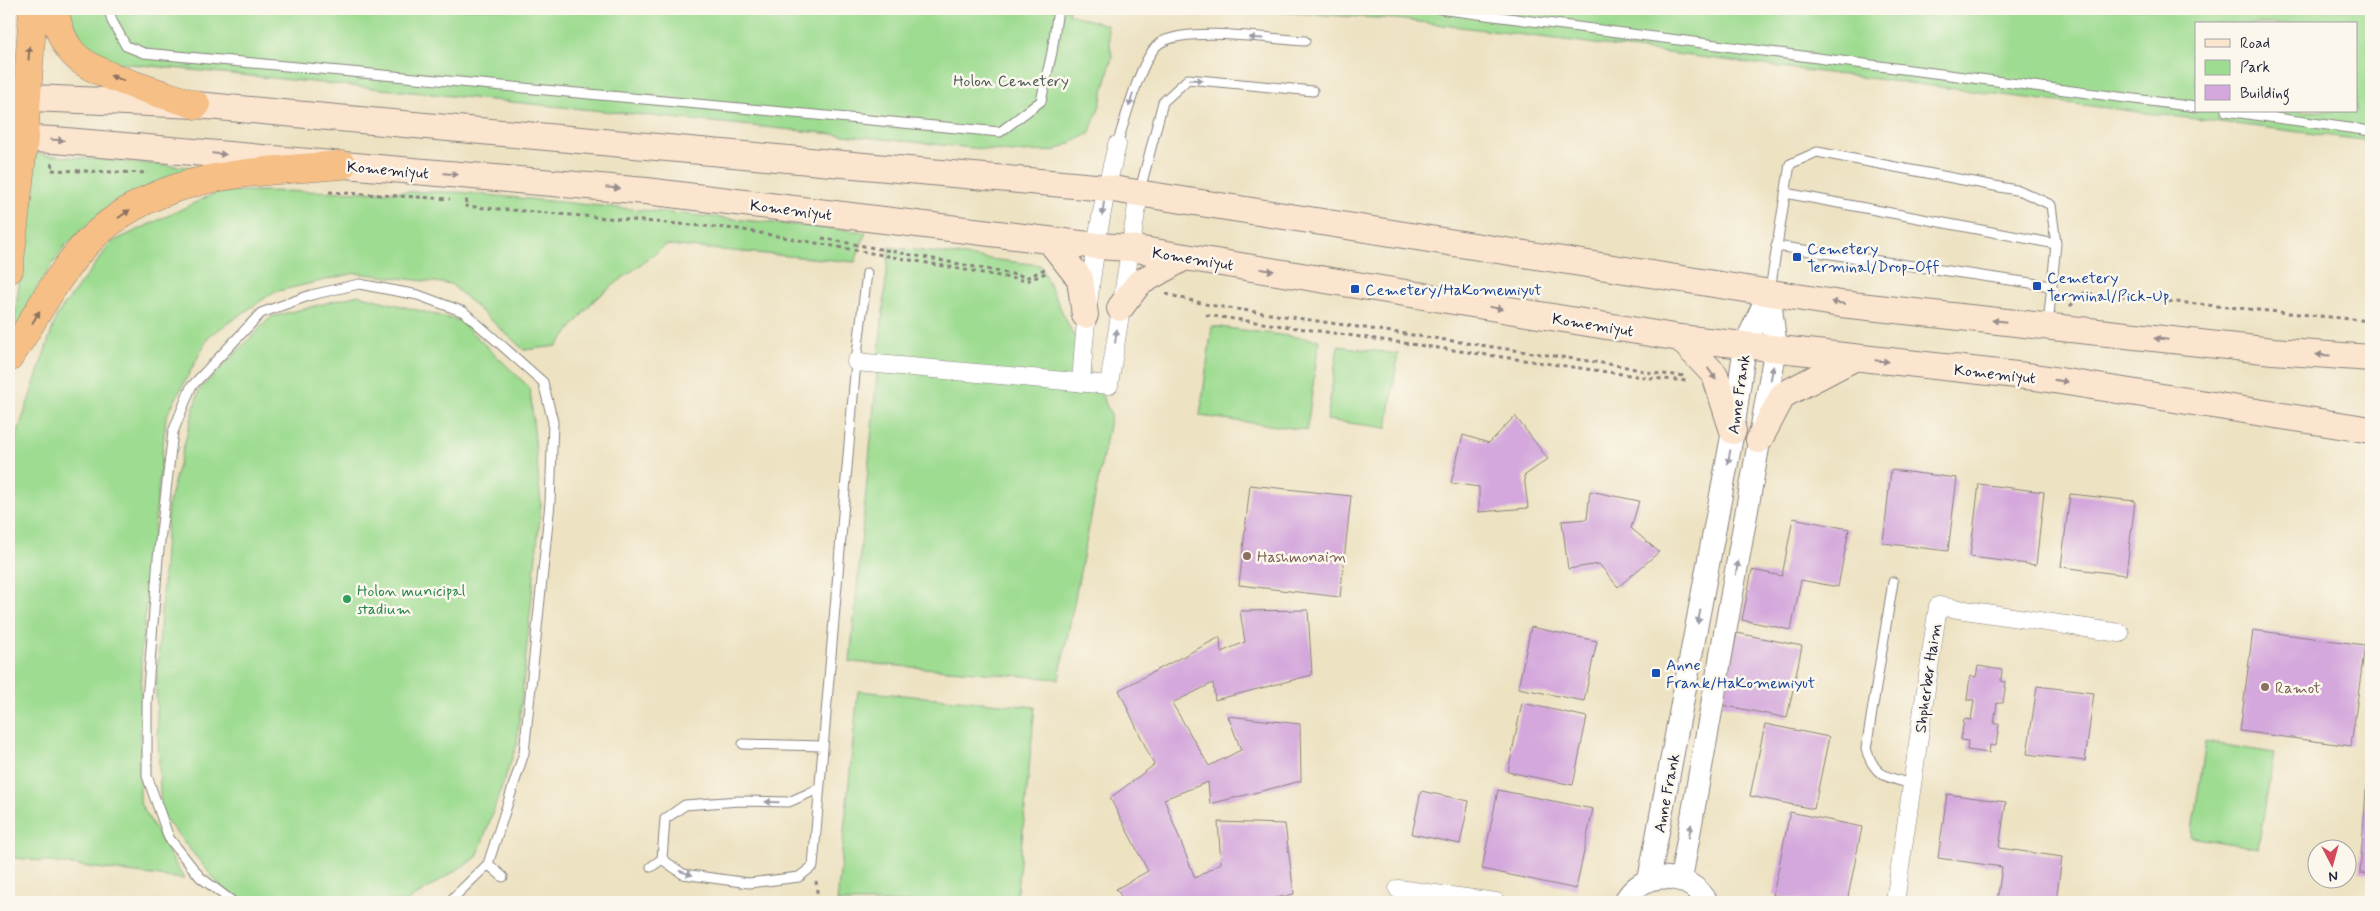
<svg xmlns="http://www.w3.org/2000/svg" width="2380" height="911" font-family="Mynerve,sans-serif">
  <rect width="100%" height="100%" fill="#fbf7ec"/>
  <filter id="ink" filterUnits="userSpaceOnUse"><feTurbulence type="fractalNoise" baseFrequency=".02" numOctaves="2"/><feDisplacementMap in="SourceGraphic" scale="10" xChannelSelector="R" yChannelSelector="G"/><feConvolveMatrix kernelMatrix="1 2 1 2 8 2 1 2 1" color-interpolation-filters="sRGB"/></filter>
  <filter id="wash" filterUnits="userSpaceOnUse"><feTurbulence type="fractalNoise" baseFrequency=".0096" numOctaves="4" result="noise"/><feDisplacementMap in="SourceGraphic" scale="20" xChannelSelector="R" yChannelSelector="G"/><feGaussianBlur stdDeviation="1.12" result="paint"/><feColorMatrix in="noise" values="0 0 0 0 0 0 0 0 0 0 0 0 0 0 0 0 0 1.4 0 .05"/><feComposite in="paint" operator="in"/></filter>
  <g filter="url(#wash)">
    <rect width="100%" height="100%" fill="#ede2c2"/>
    <path fill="#9edc91" stroke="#607f66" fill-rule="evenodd" d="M 70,9 L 1069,9 L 1069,14 L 1107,25 L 1112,57 L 1100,105 L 1089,134 L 1054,151 L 1013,152 L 101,61 L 74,39 Z
      M 1224,9 L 2371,9 L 2371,141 L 1396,19 ZM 2196,24 L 2356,24 L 2356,111 L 2196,111 Z
      M 34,154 L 209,169 L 169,178 L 110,204 L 64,247 L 36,289 L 11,352 Z
      M 220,191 L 457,192 L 866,232 L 855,262 L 666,245 L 594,300 L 557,346 L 524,350 L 451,284 L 355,273 L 274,292 L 209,336 L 166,417 L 141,654 L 140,803 L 184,879 L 9,857 L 9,459 L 57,315 L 112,242 Z
      M 889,247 L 1040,265 L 1111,415 L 1059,679 L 850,662 Z
      M 358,295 L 460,321 L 530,388 L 541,505 L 517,744 L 477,857 L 406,902 L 247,902 L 225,892 L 161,814 L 156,692 L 168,505 L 199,390 L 271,317 Z
      M 1212,326 L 1319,340 L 1307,430 L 1200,416 Z
      M 1338,346 L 1398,354 L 1387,428 L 1327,420 Z
      M 858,691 L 1035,707 L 1016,902 L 837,902 Z
      M 2206,742 L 2274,753 L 2258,848 L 2191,837 Z"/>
    <g id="blocks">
      <path fill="#d4a8dc" d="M 1515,416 L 1548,459 L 1524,476 L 1528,508 L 1479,512 L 1479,487 L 1451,483 L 1463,435 L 1489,443 Z
        M 1891,470 L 1957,478 L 1948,551 L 1883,543 Z
        M 1979,484 L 2044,492 L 2036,565 L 1970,557 Z
        M 1250,485 L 1351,496 L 1340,597 L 1239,585 Z
        M 1590,491 L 1639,501 L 1631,528 L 1659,552 L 1618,587 L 1599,564 L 1568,569 L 1562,521 L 1587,519 Z
        M 2070,494 L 2135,501 L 2126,575 L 2061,567 Z
        M 1793,518 L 1849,529 L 1838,587 L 1801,580 L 1791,630 L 1742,620 L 1752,570 L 1782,576 Z
        M 1308,610 L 1312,675 L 1215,700 L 1213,683 L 1172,703 L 1209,766 L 1241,750 L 1228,716 L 1300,724 L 1301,781 L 1210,804 L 1208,782 L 1164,799 L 1195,878 L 1221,863 L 1218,822 L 1285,824 L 1294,894 L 1258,902 L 1125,902 L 1116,889 L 1148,871 L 1110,798 L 1154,765 L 1119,690 L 1220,637 L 1221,652 L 1245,642 L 1240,611 Z
        M 1531,627 L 1597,641 L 1584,701 L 1518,688 Z
        M 2253,630 L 2365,645 L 2351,746 L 2240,731 Z
        M 1737,633 L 1802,646 L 1787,718 L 1722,705 Z
        M 1978,666 L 2002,670 L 2001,681 L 2006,682 L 2003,703 L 1997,703 L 1994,724 L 1999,724 L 1996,746 L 1990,745 L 1989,753 L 1967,750 L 1968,741 L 1961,740 L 1964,719 L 1971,720 L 1974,700 L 1967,700 L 1970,676 L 1976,677 Z
        M 2037,686 L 2094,693 L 2085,761 L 2027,754 Z
        M 1522,703 L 1587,717 L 1573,785 L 1508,772 Z
        M 1765,724 L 1829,737 L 1814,809 L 1750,796 Z
        M 2367,777 L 2371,777 L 2371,874 L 2360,873 Z
        M 1498,790 L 1593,809 L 1576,889 L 1482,869 Z
        M 1421,791 L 1469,801 L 1460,844 L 1412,834 Z
        M 1947,794 L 2006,802 L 1999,848 L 2062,857 L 2056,902 L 1997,902 L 2002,867 L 1938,858 Z
        M 1790,812 L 1862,827 L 1847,902 L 1807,902 L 1773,895 Z"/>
    </g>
  </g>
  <g filter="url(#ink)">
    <use href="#blocks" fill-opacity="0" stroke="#88827e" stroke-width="1"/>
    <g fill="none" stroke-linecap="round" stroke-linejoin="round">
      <defs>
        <path id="service" d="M 109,9 L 112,21 L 126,46 L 144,53 L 1000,132 L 1041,101 L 1052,52 L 1058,9
          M 1439,9 L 2196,107
          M 2226,111 L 2371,131
          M 1117,145 C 1124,123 1142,54 1160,43 C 1188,26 1270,39 1305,41
          M 1140,190 L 1163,102 L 1188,79 L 1313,91
          M 1785,193 L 2056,244
          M 1776,246 L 2051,286
          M 1770,290 L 1790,164 L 1817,152 L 2021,191 L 2051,205 L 2056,244 L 2048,325
          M 1893,582 L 1866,749 C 1875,777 1886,777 1912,784
          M 743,744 L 823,746
          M 818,789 L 789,802 L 739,801 L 685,805 L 665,819 L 662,859 L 683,874 L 749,883 L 799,877 L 813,866 L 856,362 L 867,273
          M 488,864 L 503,877
          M 651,867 L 662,859
          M 233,902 L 200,877 L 169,838 L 147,776 L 147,702 L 158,558 L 173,432 L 191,387 L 261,313 L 311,295 L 359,284 L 418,295 L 464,312 L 543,382 L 553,422 L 550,503 L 524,753 L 488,864 L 449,902"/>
        <path id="minor" d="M 856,362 L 1109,385 L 1139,193
          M 1081,383 C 1086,303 1097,222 1117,145
          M 1398,889 L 1496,902
          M 1895,902 L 1938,606 L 2120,633"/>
        <path id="tertiary" d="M 1681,879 L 1776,347 L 1769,293
          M 1649,880 L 1733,431 L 1745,345 L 1769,293
          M 1625,902 C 1642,868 1689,871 1707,902"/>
        <path id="secondary" d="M 9,97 L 196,105 L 1106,188 L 1841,304 L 2273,351 L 2371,358
          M 9,138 L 54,140 L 646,191 L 1097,246 L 1130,248 L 1680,338 L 2035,377 L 2371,430
          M 1050,241 L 1080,279 L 1085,315
          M 1120,308 L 1139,283 L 1185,257
          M 1680,338 L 1715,375 L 1733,431
          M 1759,440 L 1783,395 L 1854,358"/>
        <path id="motorway" d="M 55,9 C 57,24 61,39 71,51 C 90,76 165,94 196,105
          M 9,270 L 24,138 L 33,9
          M 9,358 C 34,321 55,277 86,244 C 156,171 248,173 342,165"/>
      </defs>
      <use href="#service" stroke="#88827e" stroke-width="11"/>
      <use href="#minor" stroke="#88827e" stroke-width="19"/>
      <use href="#tertiary" stroke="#88827e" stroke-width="24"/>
      <use href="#secondary" stroke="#88827e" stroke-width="28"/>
      <use href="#motorway" stroke="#88827e" stroke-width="29"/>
      <path stroke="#88827e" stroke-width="3" stroke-dasharray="4 4" stroke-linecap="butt" d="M 52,163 L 51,170 L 148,173
        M 329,192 L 450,199
        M 468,201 L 466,201 L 464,206 L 738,229 L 1027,281 L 1048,272
        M 822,238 L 1028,277 L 1045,269
        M 1166,294 L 1209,305 L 1622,366 L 1652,373 L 1685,376
        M 2070,306 L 2084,293 L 2371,321
        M 1206,315 L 1650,378 L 1689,381
        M 816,881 L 818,902"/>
      <use href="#service" stroke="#fff" stroke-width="9"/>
      <use href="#minor" stroke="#fff" stroke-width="18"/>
      <use href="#tertiary" stroke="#fff" stroke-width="22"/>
      <use href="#secondary" stroke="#fbe5cf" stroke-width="26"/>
      <use href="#motorway" stroke="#f5bf86" stroke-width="28"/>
    </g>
    <defs><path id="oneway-solid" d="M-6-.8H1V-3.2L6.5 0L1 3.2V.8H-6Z" transform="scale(1.25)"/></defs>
    <g fill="#9c9ca7">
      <use href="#oneway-solid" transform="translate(1256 38) rotate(-176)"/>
      <use href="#oneway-solid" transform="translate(1196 80) rotate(4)"/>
      <use href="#oneway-solid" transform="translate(1131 100) rotate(107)"/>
      <use href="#oneway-solid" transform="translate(1103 209) rotate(98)"/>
      <use href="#oneway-solid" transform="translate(1116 336) rotate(-82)"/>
      <use href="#oneway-solid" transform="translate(1772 373) rotate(-80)"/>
      <use href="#oneway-solid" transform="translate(1729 457) rotate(101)"/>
      <use href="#oneway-solid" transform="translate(1737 568) rotate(-80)"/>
      <use href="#oneway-solid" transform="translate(1699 617) rotate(101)"/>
      <use href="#oneway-solid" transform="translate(772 802) rotate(-178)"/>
      <use href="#oneway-solid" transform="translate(1690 831) rotate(-80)"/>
      <use href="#oneway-solid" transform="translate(686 873) rotate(18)"/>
    </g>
    <g fill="#8c7060">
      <use href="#oneway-solid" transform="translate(29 53) rotate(-86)"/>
      <use href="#oneway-solid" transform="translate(117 78) rotate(-160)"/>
      <use href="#oneway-solid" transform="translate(124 214) rotate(-35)"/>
      <use href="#oneway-solid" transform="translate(36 317) rotate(-59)"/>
    </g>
    <g fill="#998d8c">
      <use href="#oneway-solid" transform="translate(57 140) rotate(4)"/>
      <use href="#oneway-solid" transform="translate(219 154) rotate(5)"/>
      <use href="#oneway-solid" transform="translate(451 174) rotate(5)"/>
      <use href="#oneway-solid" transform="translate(613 188) rotate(5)"/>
      <use href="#oneway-solid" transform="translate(1267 270) rotate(9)"/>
      <use href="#oneway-solid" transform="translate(1838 303) rotate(-172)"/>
      <use href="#oneway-solid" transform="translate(1496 308) rotate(9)"/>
      <use href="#oneway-solid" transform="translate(1999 321) rotate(-174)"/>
      <use href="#oneway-solid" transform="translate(2161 339) rotate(-174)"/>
      <use href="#oneway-solid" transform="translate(2323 355) rotate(-176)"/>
      <use href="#oneway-solid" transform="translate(1882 361) rotate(6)"/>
      <use href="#oneway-solid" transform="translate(1712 374) rotate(55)"/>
      <use href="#oneway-solid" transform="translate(2061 381) rotate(9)"/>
    </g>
  </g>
  <g fill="#1a4fb4" stroke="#fbf7ec" stroke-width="2">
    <rect x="1792" y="252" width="10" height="10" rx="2.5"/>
    <rect x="2032" y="281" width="10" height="10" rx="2.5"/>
    <rect x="1350" y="284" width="10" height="10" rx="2.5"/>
    <rect x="1651" y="668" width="10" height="10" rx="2.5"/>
  </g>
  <g fill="#8d6e63" stroke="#fbf7ec" stroke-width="2">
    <circle cx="1247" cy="556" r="5"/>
    <circle cx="2265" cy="687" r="5"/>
  </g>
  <circle fill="#2e9e5b" stroke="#fbf7ec" stroke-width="2" cx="347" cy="599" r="5"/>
  <g text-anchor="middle" stroke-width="5" stroke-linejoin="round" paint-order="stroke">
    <g font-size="16" fill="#475a55" stroke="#fbf7ec">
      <text x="1011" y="86">Holon Cemetery</text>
    </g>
    <g font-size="16" fill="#22223b" stroke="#fbf7ec">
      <text transform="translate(388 169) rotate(5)" y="6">Komemiyut</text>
      <text transform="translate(791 209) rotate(7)" y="6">Komemiyut</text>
      <text transform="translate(1193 258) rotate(9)" y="6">Komemiyut</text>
      <text transform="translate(1593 324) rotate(9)" y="6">Komemiyut</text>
      <text transform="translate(1995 373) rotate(6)" y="6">Komemiyut</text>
      <text transform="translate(1738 394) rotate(-82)" y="6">Anne Frank</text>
      <text transform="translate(1927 678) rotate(-82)" y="6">Shpherber Haim</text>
      <text transform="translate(1666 793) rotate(-79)" y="6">Anne Frank</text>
    </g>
    <g font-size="16" fill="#164399" stroke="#fbf7ec" text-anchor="start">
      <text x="1807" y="254">Cemetery<tspan x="1807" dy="18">Terminal/Drop-Off</tspan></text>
      <text x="2047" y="283">Cemetery<tspan x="2047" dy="18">Terminal/Pick-Up</tspan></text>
      <text x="1365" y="295">Cemetery/HaKomemiyut</text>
      <text x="1666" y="670">Anne<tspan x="1666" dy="18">Frank/HaKomemiyut</tspan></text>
    </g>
    <g font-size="16" fill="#785e54" stroke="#fbf7ec" text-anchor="start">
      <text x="1257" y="562">Hashmonaim</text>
      <text x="2275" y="693">Ramot</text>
    </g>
    <g font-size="16" fill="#27864d" stroke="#fbf7ec" text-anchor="start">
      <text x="357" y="596">Holon municipal<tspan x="357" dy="18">stadium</tspan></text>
    </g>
  </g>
  <rect width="2380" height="911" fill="none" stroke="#fbf7ec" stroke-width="30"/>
  <rect x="2195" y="22" width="162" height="90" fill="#fbf7ec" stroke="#a4a2a5"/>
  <rect x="2205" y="39" width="25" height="8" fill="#fbe5cf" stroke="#a4a2a5"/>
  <text x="2240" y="48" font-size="15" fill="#22223b">Road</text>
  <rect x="2205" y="60" width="25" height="15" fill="#9edc91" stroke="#a4a2a5"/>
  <text x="2240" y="72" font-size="15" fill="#22223b">Park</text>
  <rect x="2205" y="85" width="25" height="15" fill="#d4a8dc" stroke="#a4a2a5"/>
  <text x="2240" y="98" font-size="15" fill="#22223b">Building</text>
  <g transform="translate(2332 864) rotate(174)"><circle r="24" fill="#fbf7ec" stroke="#a4a2a5"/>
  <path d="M0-4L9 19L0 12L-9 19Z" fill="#d1495b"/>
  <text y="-8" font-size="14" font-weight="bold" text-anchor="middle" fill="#22223b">N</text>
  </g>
</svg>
